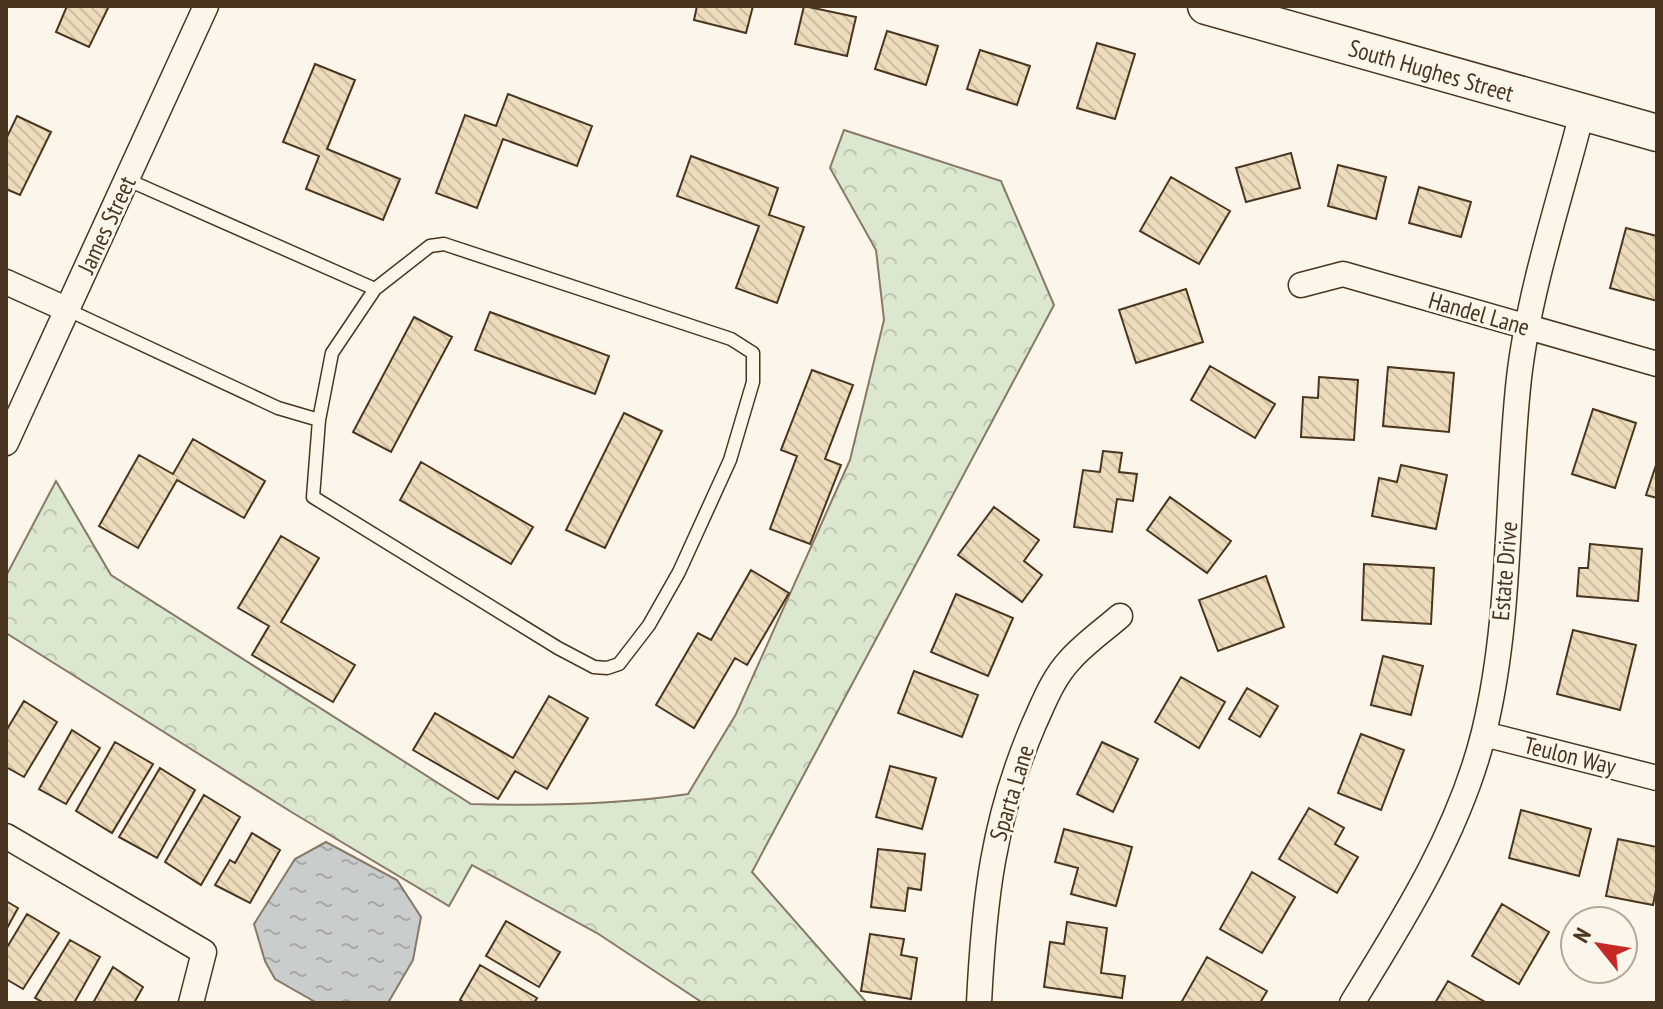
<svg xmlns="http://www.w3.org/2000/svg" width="1663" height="1009" font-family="'PT Sans Narrow',sans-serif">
  <defs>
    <pattern id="forest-crowns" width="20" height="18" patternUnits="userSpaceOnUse" patternTransform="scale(2)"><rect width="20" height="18" fill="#dce7d0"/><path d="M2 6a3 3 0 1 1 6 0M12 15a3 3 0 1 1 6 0" fill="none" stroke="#bec7b2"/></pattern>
    <pattern id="water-ripples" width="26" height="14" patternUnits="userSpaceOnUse" patternTransform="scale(2)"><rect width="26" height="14" fill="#c9cecd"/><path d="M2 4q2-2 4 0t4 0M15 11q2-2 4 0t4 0" fill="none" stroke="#a5a8a6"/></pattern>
    <pattern id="building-back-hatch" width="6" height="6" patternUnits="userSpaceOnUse" patternTransform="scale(2)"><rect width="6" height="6" fill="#ecdcbc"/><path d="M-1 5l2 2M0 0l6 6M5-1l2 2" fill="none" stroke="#ccbda1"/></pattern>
  </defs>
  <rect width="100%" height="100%" fill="#fbf6e9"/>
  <path fill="url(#forest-crowns)" stroke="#887966" stroke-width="2" d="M 844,130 L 1001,181 L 1054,305 L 752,872 L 867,1003 L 703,1003 L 597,933 L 472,865 L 449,906 L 293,813 L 6,633 L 6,576 L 56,481 L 111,575 L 471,804 C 544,806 616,805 688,794 L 736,714 L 850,460 L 884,320 L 876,250 L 830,168 Z"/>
  <path fill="url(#water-ripples)" stroke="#887966" stroke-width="2" d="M 326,842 L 397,880 L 421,917 L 413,960 L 388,1003 L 317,1003 L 275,979 L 265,961 L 254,924 L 295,859 Z"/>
  <path fill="url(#building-back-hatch)" stroke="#4a3520" stroke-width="2" d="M 67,6 L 109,6 L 89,47 L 56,32 Z
    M 697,6 L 753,6 L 746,33 L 694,20 Z
    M 804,6 L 856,17 L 847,56 L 795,44 Z
    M 887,31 L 938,46 L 926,85 L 875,69 Z
    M 1097,43 L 1135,54 L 1115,119 L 1077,108 Z
    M 980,50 L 1030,66 L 1017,105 L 967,89 Z
    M 315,64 L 355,80 L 327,149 L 400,179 L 383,220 L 306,189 L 319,156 L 283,142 Z
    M 508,94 L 592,126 L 577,166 L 503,139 L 477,208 L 436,193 L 465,115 L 496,126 Z
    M 17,116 L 51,132 L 20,195 L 6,189 L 6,139 Z
    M 1291,153 L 1300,188 L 1246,202 L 1236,168 Z
    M 691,156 L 778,188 L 769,215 L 804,227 L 777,303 L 736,288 L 759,226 L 677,196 Z
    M 1338,165 L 1386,177 L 1376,219 L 1328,206 Z
    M 1171,177 L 1230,211 L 1199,264 L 1140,231 Z
    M 1419,187 L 1471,202 L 1461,237 L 1409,223 Z
    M 1626,228 L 1657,236 L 1657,301 L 1610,288 Z
    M 1186,289 L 1203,342 L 1136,363 L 1119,310 Z
    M 490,312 L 609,356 L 595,394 L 475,350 Z
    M 414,317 L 452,337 L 391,452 L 353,432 Z
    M 1210,366 L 1275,404 L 1255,438 L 1191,400 Z
    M 1388,367 L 1454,373 L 1449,432 L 1383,426 Z
    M 812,370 L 853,385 L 825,459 L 841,465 L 810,544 L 770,529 L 797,456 L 781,450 Z
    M 1319,377 L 1358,380 L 1354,440 L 1301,437 L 1303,397 L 1318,398 Z
    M 1593,409 L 1636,423 L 1615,488 L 1572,474 Z
    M 624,413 L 662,431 L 605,548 L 566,530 Z
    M 193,439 L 265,481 L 244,518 L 177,480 L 138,548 L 99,526 L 139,455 L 173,474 Z
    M 1103,451 L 1122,453 L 1119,472 L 1137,474 L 1133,501 L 1117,499 L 1112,532 L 1074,527 L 1083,470 L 1100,472 Z
    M 421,462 L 533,527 L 511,564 L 400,500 Z
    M 1657,462 L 1657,498 L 1646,495 Z
    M 1401,465 L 1447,475 L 1436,529 L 1372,516 L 1379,478 L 1397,482 Z
    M 1170,497 L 1231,541 L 1207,573 L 1147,530 Z
    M 994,507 L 1039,540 L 1024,561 L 1042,575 L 1022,602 L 958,555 Z
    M 281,536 L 319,558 L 281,622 L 355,665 L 333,702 L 252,655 L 269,626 L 238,608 Z
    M 1590,544 L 1642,549 L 1638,601 L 1577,596 L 1579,568 L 1588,568 Z
    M 1364,564 L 1434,568 L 1431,624 L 1362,620 Z
    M 751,570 L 789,593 L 747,665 L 735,658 L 694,728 L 656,705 L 698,633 L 711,640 Z
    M 1266,576 L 1284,627 L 1218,651 L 1199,600 Z
    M 956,594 L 1013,618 L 988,676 L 931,652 Z
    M 1573,630 L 1636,645 L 1620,710 L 1557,694 Z
    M 1383,656 L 1423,666 L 1411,715 L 1371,705 Z
    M 914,671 L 978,695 L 962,737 L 898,713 Z
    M 1181,677 L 1225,702 L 1199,748 L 1155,722 Z
    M 1247,688 L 1278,706 L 1260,737 L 1229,719 Z
    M 549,696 L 588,718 L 547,789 L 515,771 L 498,799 L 413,750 L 435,713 L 513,758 Z
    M 24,701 L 57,722 L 24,777 L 6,767 L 6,731 Z
    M 72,730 L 100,748 L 66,804 L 39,789 Z
    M 1361,734 L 1404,750 L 1381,810 L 1338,793 Z
    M 115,742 L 153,764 L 112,833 L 76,811 Z
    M 1102,742 L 1138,759 L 1113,812 L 1077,794 Z
    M 890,766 L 936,778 L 922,829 L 876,817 Z
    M 160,768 L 195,790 L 157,858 L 119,837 Z
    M 204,795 L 240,817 L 201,885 L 165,862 Z
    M 1309,808 L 1344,828 L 1335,844 L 1358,857 L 1337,893 L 1279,859 Z
    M 1521,810 L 1591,829 L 1579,876 L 1509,858 Z
    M 1064,829 L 1132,847 L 1116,906 L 1071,894 L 1078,868 L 1055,862 Z
    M 252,833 L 280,850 L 250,903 L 215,885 L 230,860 L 235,863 Z
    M 1618,839 L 1657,847 L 1657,885 L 1653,905 L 1606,896 Z
    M 878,849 L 925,854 L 921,890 L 908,888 L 905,911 L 871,907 Z
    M 1252,872 L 1295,897 L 1262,953 L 1220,929 Z
    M 6,901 L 18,908 L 6,930 Z
    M 1502,904 L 1549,932 L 1519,984 L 1472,956 Z
    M 27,914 L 59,933 L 23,989 L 6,979 L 6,949 Z
    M 506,921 L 560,952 L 539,987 L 486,956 Z
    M 1067,922 L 1107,928 L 1101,973 L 1125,976 L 1122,998 L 1044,987 L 1050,942 L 1064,944 Z
    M 870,934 L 904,939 L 901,955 L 917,958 L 911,999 L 861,991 Z
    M 70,940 L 100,957 L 74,1003 L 44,1003 L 35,998 Z
    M 1207,957 L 1267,991 L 1260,1003 L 1181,1003 Z
    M 480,965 L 537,998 L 534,1003 L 465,1003 L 460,1000 Z
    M 113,967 L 143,987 L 134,1003 L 93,1003 Z
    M 1448,981 L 1487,1003 L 1435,1003 Z"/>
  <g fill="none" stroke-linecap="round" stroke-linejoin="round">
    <defs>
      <path id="lane" d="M 128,180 L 375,289
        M 444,244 L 731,339 L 753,353 L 753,382 L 730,460 L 679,572 L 649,625 L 619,664 L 607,668 L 594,667 L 558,648 L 313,497 L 319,420 L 332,353 L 375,289 L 430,246 Z
        M 68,310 L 278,408 L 319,420"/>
      <path id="street" d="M 6,282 L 68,310
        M 1301,285 L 1343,274 L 1657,364
        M 6,443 L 206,6
        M 1484,734 L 1657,778
        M 6,836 L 204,952 L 191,1003
        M 979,1003 C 984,901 993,819 1034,724 C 1044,702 1053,678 1070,660 C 1084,644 1104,630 1120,616
        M 1352,1003 C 1404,919 1460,830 1484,732 C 1512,617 1506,495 1519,378 C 1529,291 1560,199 1582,113"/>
      <path id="secondary" d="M 1206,6 L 1657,133"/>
    </defs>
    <use href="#lane" stroke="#4a3520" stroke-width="15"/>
    <use href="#street" stroke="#4a3520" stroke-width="27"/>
    <use href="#secondary" stroke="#4a3520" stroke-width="39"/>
    <use href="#lane" stroke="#fbf6e9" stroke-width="12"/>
    <use href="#street" stroke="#fbf6e9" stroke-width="24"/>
    <use href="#secondary" stroke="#fbf6e9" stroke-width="36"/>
  </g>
  <g text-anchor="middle" stroke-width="6" stroke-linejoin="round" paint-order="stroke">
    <g font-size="24" fill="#4a3520" stroke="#fbf6e9">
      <text transform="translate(1431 71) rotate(16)" y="8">South Hughes Street</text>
      <text transform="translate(107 225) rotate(-65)" y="8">James Street</text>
      <text transform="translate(1479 314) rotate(16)" y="8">Handel Lane</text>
      <text transform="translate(1505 571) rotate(-85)" y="8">Estate Drive</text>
      <text transform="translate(1570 756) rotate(14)" y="8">Teulon Way</text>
      <text transform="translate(1012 793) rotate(-73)" y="8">Sparta Lane</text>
    </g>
  </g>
  <rect width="1663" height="1009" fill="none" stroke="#4a3520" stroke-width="16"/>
  <g transform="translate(1599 945) rotate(300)"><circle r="38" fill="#fbf6e9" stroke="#b4a999" stroke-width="2"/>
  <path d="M0-6L14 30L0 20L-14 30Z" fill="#c62828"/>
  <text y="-12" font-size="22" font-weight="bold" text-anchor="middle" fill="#4a3520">N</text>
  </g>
</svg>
